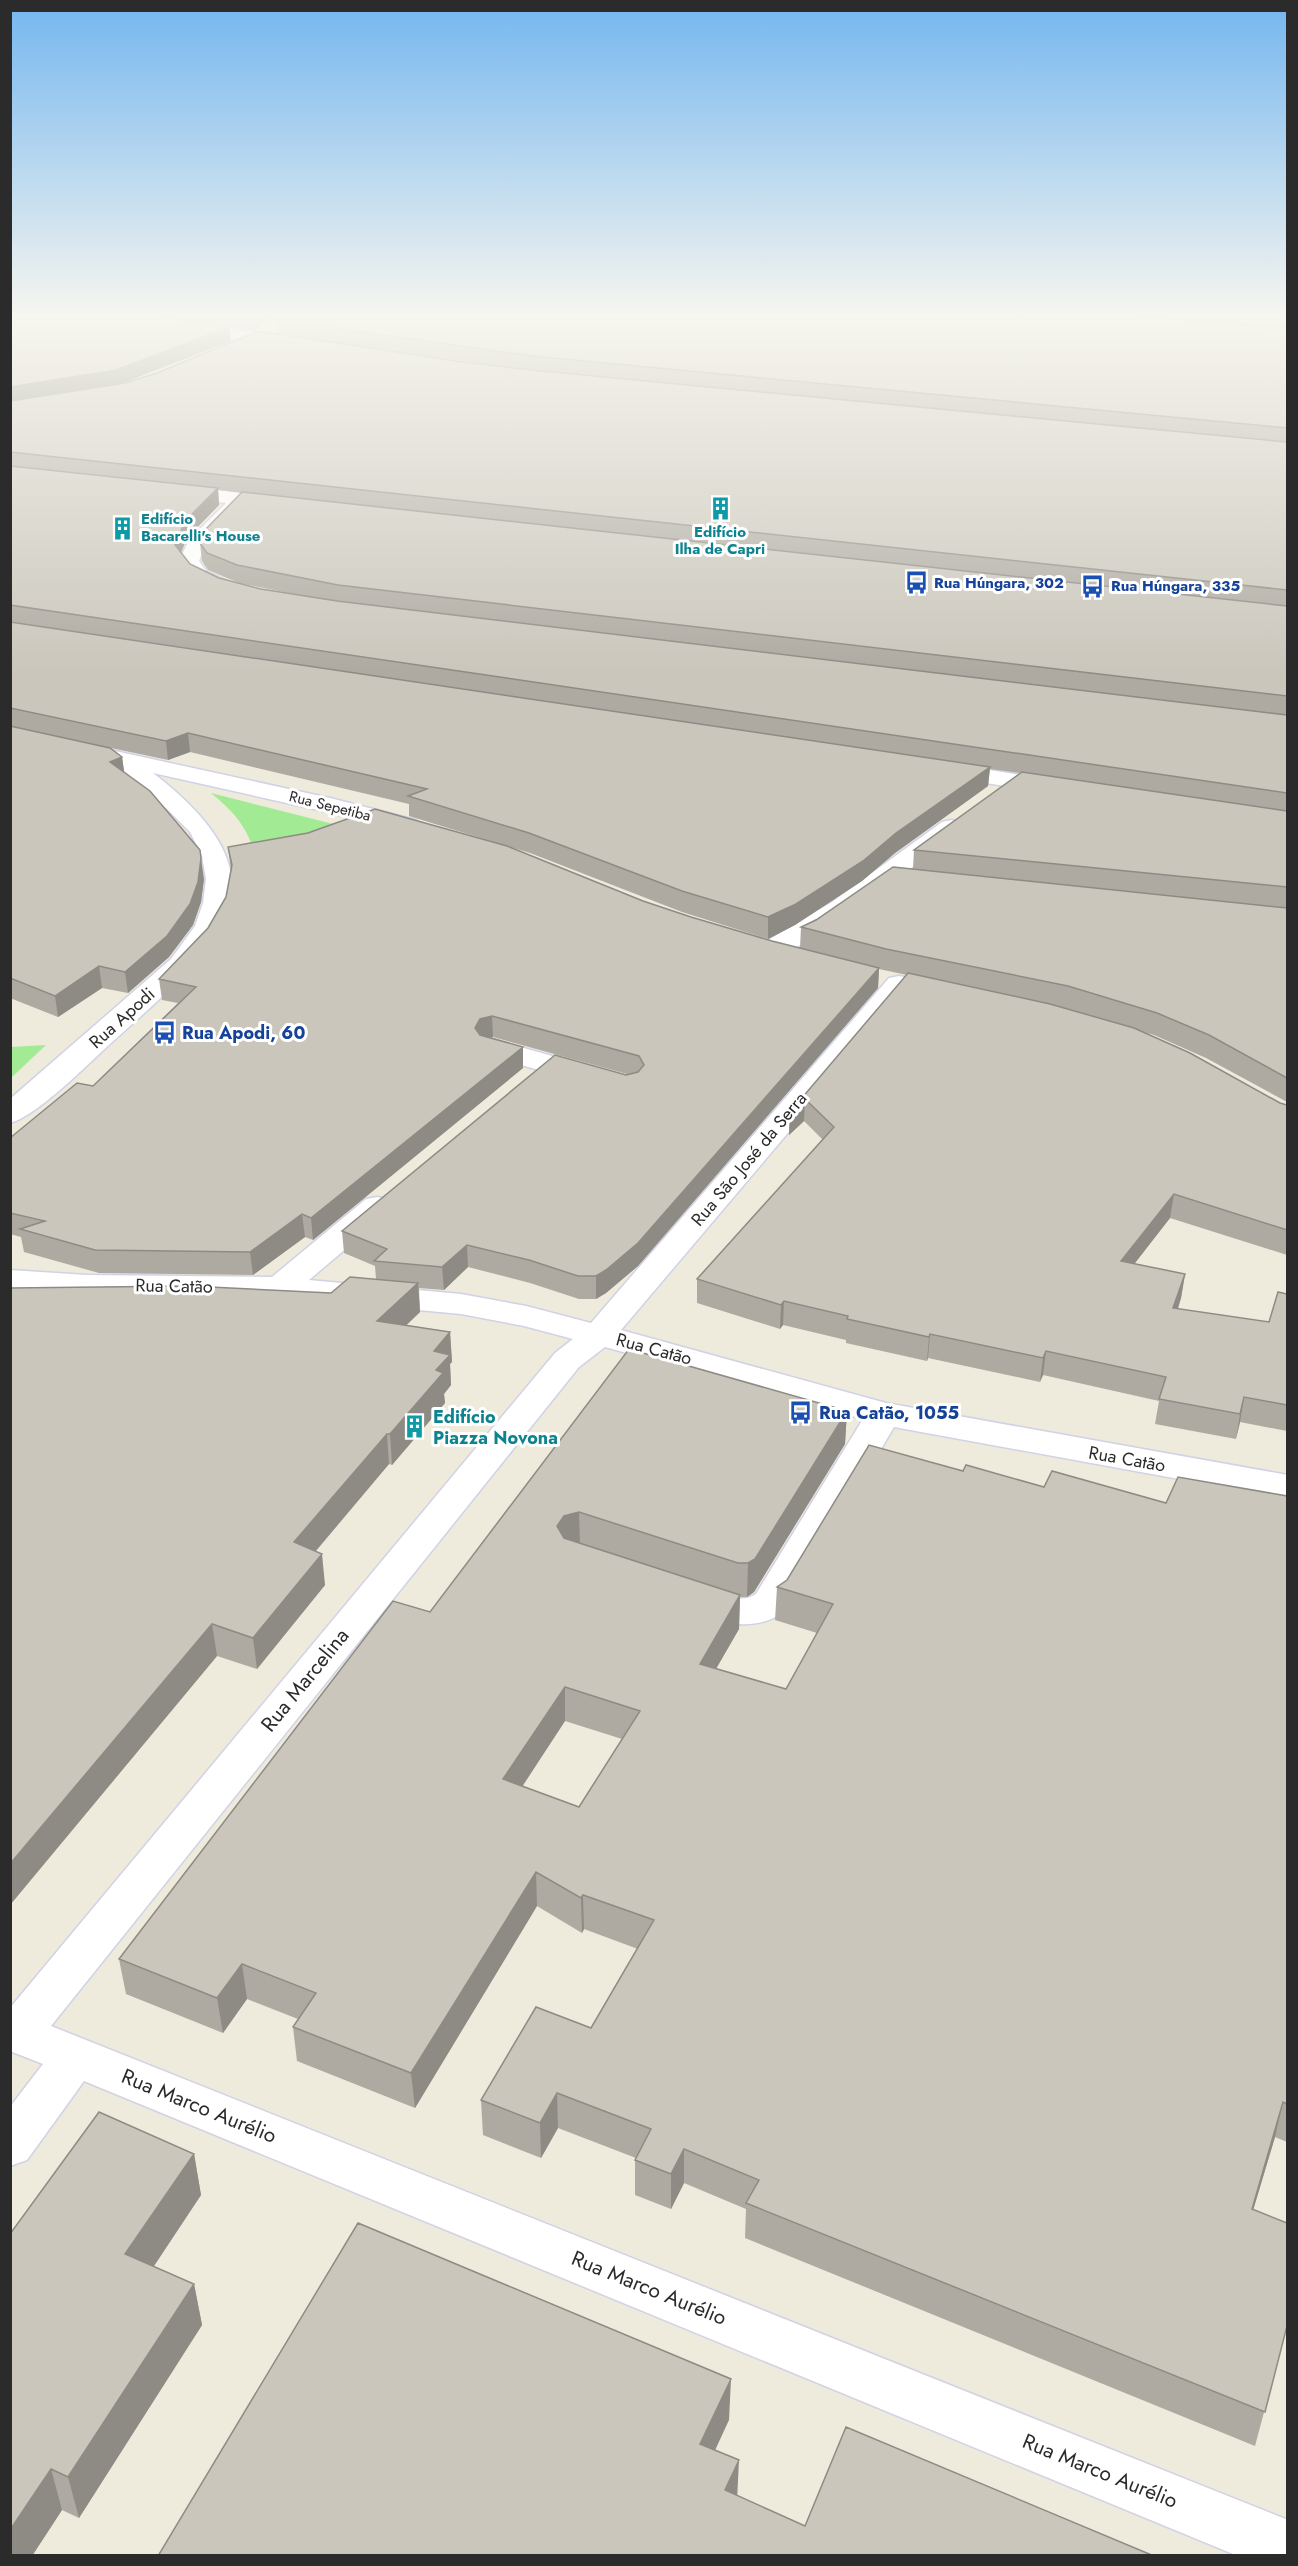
<svg xmlns="http://www.w3.org/2000/svg" width="1298" height="2566" font-family="Jost,sans-serif">
  <rect width="100%" height="100%" fill="#eeeadc"/>
  <path fill="#a3ea94" d="M 211,793 L 361,831 L 258,859 C 245,826 239,816 211,793 Z
    M 46,1045 L 12,1077 L 11,1079 L 11,1047 Z"/>
  <g fill="none" stroke-linecap="round" stroke-linejoin="round">
    <defs>
      <path id="minor" d="M 86,313 L 124,313 L 287,338 L 295,343 L 287,348 L 94,318 Z
        M 173,485 L 280,497 L 287,499 L 289,503 L 287,507 L 280,509 L 241,504 L 240,510 L 205,546 L 199,561 L 207,572 L 237,585 L 240,589 L 237,593 L 223,593 L 193,580 L 179,561 L 189,540 L 226,503 L 166,495 L 164,491 L 166,487 Z
        M 10,728 L 330,798 L 416,820 L 419,825 L 416,830 L 407,832 L 327,812 L 153,773 C 301,887 214,950 110,1044 C 88,1064 37,1116 10,1123 L 10,1099 L 171,959 L 195,926 L 203,903 L 206,879 L 202,856 L 190,832 L 167,809 L 114,765 L 10,742 Z
        M 945,763 L 1054,780 L 1062,782 L 1066,787 L 1062,792 L 1054,794 L 937,775 L 933,770 L 937,765 Z
        M 951,820 L 960,822 L 963,827 L 960,832 L 828,929 L 780,957 L 770,959 L 760,957 L 757,951 L 760,945 L 832,902 L 942,822 Z
        M 899,976 L 909,978 L 913,984 L 909,990 L 621,1330 L 886,1403 L 1288,1475 L 1288,1499 L 894,1427 L 784,1612 C 750,1635 718,1621 683,1609 L 678,1600 L 683,1591 C 687,1589 693,1587 697,1587 C 719,1587 735,1607 756,1594 L 863,1419 L 605,1347 L 579,1367 L 51,2026 L 1288,2520 L 1288,2556 L 1238,2556 L 84,2081 L 27,2160 L 10,2166 L 10,2107 L 43,2064 L 10,2051 L 10,2008 L 555,1353 L 573,1339 L 524,1326 L 461,1314 L 280,1297 L 87,1295 L 10,1290 L 10,1270 L 87,1275 L 272,1277 L 366,1199 L 377,1197 L 388,1199 L 393,1206 L 388,1213 L 309,1280 L 461,1294 L 526,1306 L 591,1323 L 889,978 Z
        M 492,1039 L 598,1069 L 603,1075 L 598,1081 L 588,1084 L 482,1054 L 478,1048 L 482,1042 Z"/>
    </defs>
    <use href="#minor" stroke="#d1d2e5" stroke-width="3"/>
    <use href="#minor" fill="#fff" fill-rule="evenodd"/>
  </g>
  <path fill="#aeaaa2" fill-rule="evenodd" d="M 10,313 L 272,313 L 268,320 L 254,331 L 229,327 L 231,341 L 121,384 L 157,373 L 277,334 L 276,320 L 281,313 L 1287,313 L 1287,1102 L 1206,1058 L 1154,1035 L 1140,1031 L 1280,1103 L 1287,1105 L 1287,1255 L 1170,1218 L 1134,1264 L 1185,1274 L 1181,1298 L 1178,1309 L 1269,1322 L 1287,1294 L 1287,1431 L 1240,1422 L 1236,1439 L 1155,1424 L 1159,1401 L 1043,1375 L 1040,1382 L 928,1358 L 927,1361 L 846,1343 L 846,1340 L 783,1325 L 780,1329 L 697,1303 L 697,1279 L 823,1140 L 804,1121 L 789,1135 L 790,1112 L 907,975 L 879,969 L 878,988 L 638,1266 L 606,1293 L 596,1299 L 579,1299 L 530,1283 L 468,1267 L 444,1290 L 419,1288 L 420,1312 L 406,1325 L 450,1332 L 452,1362 L 450,1364 L 451,1385 L 444,1394 L 445,1403 L 392,1465 L 389,1464 L 316,1551 L 325,1585 L 257,1669 L 217,1656 L 10,1905 L 331,1293 L 376,1279 L 375,1266 L 344,1253 L 342,1231 L 627,1074 L 493,1037 L 490,1038 L 523,1068 L 313,1240 L 305,1237 L 253,1275 L 99,1273 L 24,1252 L 21,1237 L 10,1234 L 10,1138 L 93,1086 L 178,1003 L 162,1000 L 159,979 L 208,928 L 226,897 L 231,871 L 228,847 L 643,901 L 691,917 L 772,941 L 800,948 L 801,927 L 913,869 L 914,850 L 1020,773 L 990,769 L 988,786 L 895,853 L 862,881 L 795,925 L 768,939 L 682,912 L 530,853 L 409,816 L 409,804 L 190,752 L 168,760 L 111,748 L 122,757 L 124,772 L 204,879 L 201,902 L 193,925 L 169,957 L 128,993 L 102,988 L 58,1017 L 10,998 ZM 344,344 L 513,368 L 463,362 ZM 218,490 L 241,493 L 200,543 L 202,561 L 208,570 L 239,583 L 303,596 L 261,589 L 219,578 L 190,564 L 181,553 L 187,538 L 219,505 Z
    M 629,1349 L 847,1411 L 845,1444 L 754,1592 L 747,1597 L 740,1597 L 739,1629 L 716,1669 L 786,1689 L 817,1633 L 775,1620 L 777,1587 L 963,1471 L 1044,1487 L 1166,1503 L 1287,1496 L 1287,2142 L 1275,2137 L 1253,2210 L 1287,2326 L 1255,2446 L 745,2238 L 746,2209 L 684,2183 L 671,2209 L 635,2195 L 635,2160 L 636,2158 L 558,2128 L 541,2158 L 483,2135 L 481,2100 L 591,2028 L 638,1949 L 584,1929 L 582,1933 L 537,1906 L 415,2108 L 297,2061 L 293,2027 L 298,2019 L 247,1999 L 223,2033 L 126,1994 L 119,1959 L 430,1612 ZM 565,1721 L 622,1739 L 579,1807 L 522,1786 Z
    M 194,2154 L 201,2195 L 154,2266 L 194,2284 L 202,2325 L 79,2518 L 62,2510 L 32,2556 L 10,2556 Z"/>
  <path fill="#8d8b84" d="M 257,313 L 272,313 L 268,320 L 254,331 L 253,316 Z
    M 229,327 L 231,341 L 117,385 L 10,403 L 10,387 Z
    M 218,488 L 219,505 L 187,538 L 177,562 L 175,545 L 185,521 Z
    M 188,733 L 190,752 L 168,760 L 166,741 Z
    M 122,757 L 125,777 L 110,762 Z
    M 990,767 L 988,786 L 895,853 L 862,881 L 795,925 L 768,939 L 768,917 L 896,833 Z
    M 201,858 L 204,879 L 201,902 L 193,925 L 169,957 L 128,993 L 125,972 Z
    M 99,966 L 102,988 L 58,1017 L 55,996 Z
    M 879,968 L 878,988 L 638,1266 L 606,1293 L 596,1299 L 596,1276 Z
    M 492,1016 L 493,1037 L 481,1040 L 475,1028 L 480,1019 Z
    M 523,1047 L 523,1068 L 313,1240 L 311,1218 Z
    M 805,1099 L 804,1121 L 789,1135 L 790,1112 Z
    M 1174,1194 L 1170,1218 L 1118,1285 L 1121,1261 Z
    M 302,1214 L 305,1237 L 253,1275 L 250,1252 Z
    M 467,1245 L 468,1267 L 444,1290 L 442,1267 Z
    M 1185,1274 L 1181,1298 L 1170,1332 L 1173,1308 Z
    M 418,1283 L 420,1312 L 380,1351 L 377,1321 Z
    M 784,1301 L 783,1325 L 780,1329 L 781,1305 Z
    M 450,1332 L 452,1362 L 450,1364 L 451,1385 L 444,1394 L 445,1403 L 392,1465 L 390,1434 L 434,1351 Z
    M 930,1334 L 928,1358 L 927,1361 L 929,1337 Z
    M 1046,1351 L 1043,1375 L 1040,1382 L 1043,1358 Z
    M 1244,1397 L 1240,1422 L 1236,1439 L 1240,1414 Z
    M 847,1411 L 845,1444 L 754,1592 L 747,1597 L 748,1563 Z
    M 387,1434 L 389,1464 L 297,1573 L 294,1542 Z
    M 579,1512 L 580,1545 L 558,1559 L 557,1526 L 564,1516 Z
    M 322,1554 L 325,1585 L 257,1669 L 253,1638 Z
    M 740,1595 L 739,1629 L 699,1698 L 700,1664 Z
    M 212,1624 L 217,1656 L 10,1905 L 10,1864 Z
    M 565,1687 L 565,1721 L 505,1813 L 503,1779 Z
    M 536,1872 L 537,1906 L 415,2108 L 411,2073 Z
    M 583,1895 L 584,1929 L 582,1933 L 581,1898 Z
    M 242,1964 L 247,1999 L 223,2033 L 217,1998 Z
    M 557,2093 L 558,2128 L 541,2158 L 540,2123 Z
    M 1283,2102 L 1275,2137 L 1243,2244 L 1252,2209 Z
    M 684,2149 L 684,2183 L 671,2209 L 671,2174 Z
    M 194,2154 L 201,2195 L 134,2296 L 125,2254 Z
    M 194,2284 L 202,2325 L 79,2518 L 68,2477 Z
    M 731,2379 L 729,2420 L 699,2485 L 700,2444 Z
    M 739,2460 L 737,2501 L 725,2490 Z
    M 51,2469 L 62,2510 L 32,2556 L 10,2556 L 10,2530 Z"/>
  <path fill="#cac6bc" stroke="#8d8b84" stroke-width="1.5" fill-rule="evenodd" d="M 10,313 L 139,313 L 229,327 L 116,370 L 10,387 Z
    M 232,313 L 257,313 L 253,316 Z
    M 281,313 L 1110,313 L 1287,329 L 1287,428 L 532,356 L 276,320 Z
    M 1268,313 L 1287,313 L 1287,315 Z
    M 258,331 L 463,362 L 531,370 L 1287,442 L 1287,590 L 10,452 L 10,401 L 125,383 L 157,373 Z
    M 10,466 L 218,488 L 185,521 L 175,545 L 190,564 L 219,578 L 261,589 L 337,601 L 1287,715 L 1287,793 L 10,605 Z
    M 242,492 L 1287,606 L 1287,696 L 338,585 L 237,565 L 207,553 L 200,543 L 205,530 Z
    M 10,622 L 990,767 L 896,833 L 863,861 L 796,904 L 768,917 L 682,891 L 529,833 L 408,796 L 427,789 L 188,733 L 166,741 L 10,708 Z
    M 10,726 L 110,748 L 122,757 L 110,762 L 150,791 L 200,850 L 201,858 L 198,882 L 190,904 L 167,936 L 125,972 L 99,966 L 55,996 L 10,978 Z
    M 1022,772 L 1287,811 L 1287,887 L 914,850 Z
    M 375,809 L 507,846 L 643,901 L 691,917 L 772,941 L 879,968 L 638,1243 L 606,1270 L 596,1276 L 578,1276 L 529,1260 L 467,1245 L 442,1267 L 374,1261 L 387,1249 L 342,1231 L 555,1055 L 626,1075 L 638,1072 L 644,1065 L 639,1056 L 492,1016 L 480,1019 L 475,1028 L 480,1035 L 523,1047 L 311,1218 L 302,1214 L 250,1252 L 95,1250 L 20,1229 L 45,1221 L 10,1213 L 10,1138 L 77,1083 L 93,1086 L 196,987 L 159,979 L 208,928 L 226,897 L 232,865 L 228,847 L 308,833 Z
    M 893,867 L 1287,908 L 1287,1078 L 1209,1035 L 1157,1013 L 1068,986 L 886,949 L 801,927 L 816,920 Z
    M 908,973 L 1050,1004 L 1134,1028 L 1190,1053 L 1280,1103 L 1287,1105 L 1287,1230 L 1174,1194 L 1121,1261 L 1185,1274 L 1173,1308 L 1269,1322 L 1278,1292 L 1287,1294 L 1287,1405 L 1244,1397 L 1240,1414 L 1159,1399 L 1166,1377 L 1046,1351 L 1043,1358 L 930,1334 L 929,1337 L 847,1319 L 848,1316 L 784,1301 L 781,1305 L 697,1279 L 834,1127 L 805,1099 L 790,1112 Z
    M 350,1277 L 418,1283 L 377,1321 L 450,1332 L 434,1351 L 450,1355 L 436,1370 L 443,1373 L 390,1434 L 387,1434 L 294,1542 L 322,1554 L 253,1638 L 212,1624 L 10,1864 L 10,1288 L 189,1286 L 331,1293 Z
    M 629,1349 L 847,1411 L 755,1559 L 748,1563 L 738,1563 L 579,1512 L 564,1516 L 557,1526 L 564,1538 L 740,1595 L 700,1664 L 786,1689 L 833,1604 L 777,1587 L 787,1580 L 869,1445 L 963,1471 L 966,1465 L 1044,1487 L 1052,1471 L 1166,1503 L 1178,1477 L 1287,1496 L 1287,2104 L 1283,2102 L 1252,2209 L 1287,2223 L 1287,2326 L 1265,2412 L 746,2203 L 759,2180 L 684,2149 L 671,2174 L 635,2160 L 651,2129 L 557,2093 L 540,2123 L 481,2100 L 536,2007 L 591,2028 L 654,1920 L 583,1895 L 581,1898 L 536,1872 L 411,2073 L 293,2027 L 316,1993 L 242,1964 L 217,1998 L 119,1959 L 393,1601 L 430,1612 ZM 565,1687 L 640,1711 L 579,1807 L 503,1779 Z
    M 99,2112 L 194,2154 L 125,2254 L 194,2284 L 68,2477 L 51,2469 L 10,2530 L 10,2234 Z
    M 358,2223 L 731,2379 L 700,2444 L 739,2460 L 725,2490 L 805,2526 L 846,2427 L 1154,2556 L 158,2556 Z"/>
  <linearGradient id="sky" x2="0" y2="1"><stop stop-color="#74b6ef"/><stop offset="0.47" stop-color="#f7f6ef"/><stop offset="1" stop-color="#f7f6ef" stop-opacity="0"/></linearGradient>
  <rect width="1298" height="672" fill="url(#sky)"/>
  <defs>
    <symbol id="building-bare" viewBox="-9 -9 18 18"><path d="M-4-6H4V6H1V3H-1V6H-4ZM-2.5-4.3h1.7v1.8h-1.7ZM.8-4.3h1.7v1.8H.8ZM-2.5-1h1.7V.8h-1.7ZM.8-1h1.7V.8H.8Z" fill="#0f9aa8" stroke="#fff" stroke-width="2.5" paint-order="stroke"/></symbol>
    <symbol id="bus-bare" viewBox="-9 -9 18 18"><path d="M-5-6H5V4H4V6H2V4H-2V6H-4V4H-5ZM-3.5-4V0h7V-4ZM-3.5 1.2v1.5H-2V1.2ZM2 1.2v1.5H3.5V1.2Z" fill="#1a4fb4" stroke="#fff" stroke-width="2.5" paint-order="stroke"/></symbol>
  </defs>
  <g fill-rule="evenodd">
    <use href="#building-bare" x="704" y="492" width="33" height="33"/>
    <use href="#building-bare" x="106" y="512" width="33" height="33"/>
    <use href="#bus-bare" x="900" y="566" width="33" height="33"/>
    <use href="#bus-bare" x="1076" y="570" width="33" height="33"/>
    <use href="#bus-bare" x="148" y="1016" width="33" height="33"/>
    <use href="#bus-bare" x="784" y="1396" width="33" height="33"/>
    <use href="#building-bare" x="398" y="1410" width="33" height="33"/>
  </g>
  <g text-anchor="middle" stroke-width="6" stroke-linejoin="round" paint-order="stroke">
    <g font-size="15" font-weight="bold" fill="#0d838f" stroke="#fff" text-anchor="start">
      <text x="141" y="524">Edifício<tspan x="141" dy="17">Bacarelli's House</tspan></text>
      <text x="720" y="537" text-anchor="middle">Edifício<tspan x="720" dy="17">Ilha de Capri</tspan></text>
    </g>
    <g font-size="15" font-weight="bold" fill="#164399" stroke="#fff" text-anchor="start">
      <text x="934" y="588">Rua Húngara, 302</text>
      <text x="1111" y="591">Rua Húngara, 335</text>
    </g>
    <g font-size="15" fill="#2b2b2b" stroke="#fff">
      <text transform="translate(330 806) rotate(14)" y="5">Rua Sepetiba</text>
    </g>
    <g font-size="18" fill="#2b2b2b" stroke="#fff">
      <text transform="translate(122 1018) rotate(-42)" y="6">Rua Apodi</text>
      <text transform="translate(749 1159) rotate(-50)" y="6">Rua São José da Serra</text>
      <text transform="translate(174 1286) rotate(1)" y="6">Rua Catão</text>
      <text transform="translate(654 1349) rotate(15)" y="6">Rua Catão</text>
      <text transform="translate(1127 1459) rotate(10)" y="6">Rua Catão</text>
    </g>
    <g font-size="18" font-weight="bold" fill="#164399" stroke="#fff" text-anchor="start">
      <text x="182" y="1039">Rua Apodi, 60</text>
      <text x="819" y="1419">Rua Catão, 1055</text>
    </g>
    <g font-size="18" font-weight="bold" fill="#0d838f" stroke="#fff" text-anchor="start">
      <text x="433" y="1423">Edifício<tspan x="433" dy="21">Piazza Novona</tspan></text>
    </g>
    <g font-size="21" fill="#2b2b2b" stroke="#fff">
      <text transform="translate(305 1680) rotate(-51)" y="7">Rua Marcelina</text>
      <text transform="translate(199 2106) rotate(22)" y="7">Rua Marco Aurélio</text>
      <text transform="translate(649 2288) rotate(22)" y="7">Rua Marco Aurélio</text>
      <text transform="translate(1100 2471) rotate(22)" y="7">Rua Marco Aurélio</text>
    </g>
  </g>
  <rect width="1298" height="2566" fill="none" stroke="#2b2b2b" stroke-width="24"/>
</svg>
